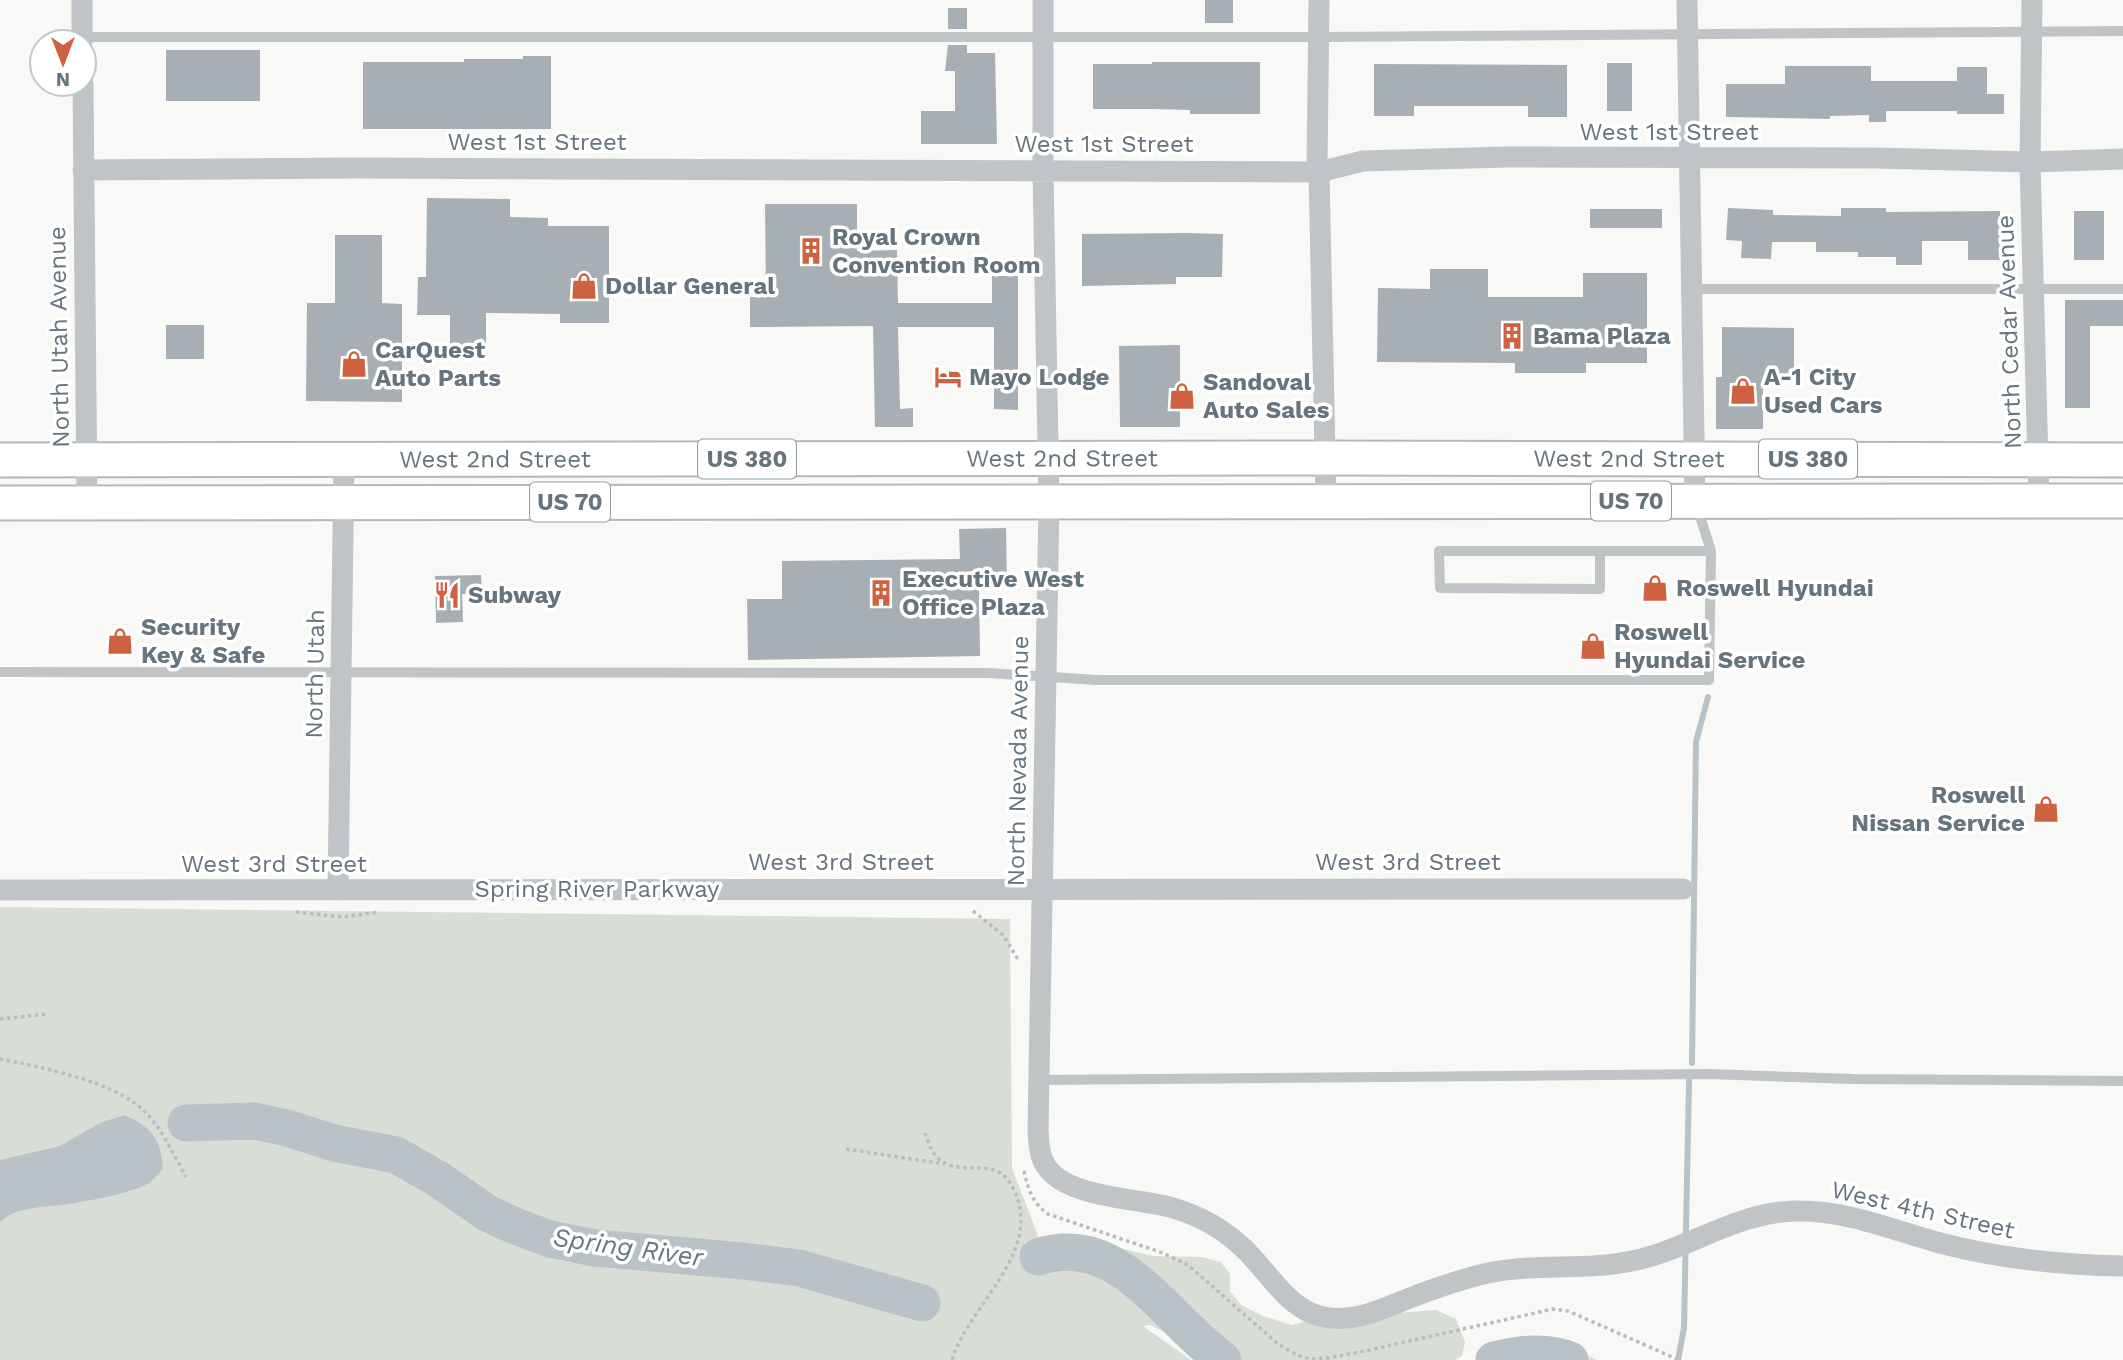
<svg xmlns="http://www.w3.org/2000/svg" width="2123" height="1360" font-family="'Work Sans',sans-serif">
  <rect width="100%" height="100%" fill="#f8f8f6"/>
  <path fill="#d8ddd6" d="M 0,907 L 1010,919 L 1012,1168 L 1040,1241 L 1069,1265 L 1093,1264 L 1108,1252 L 1123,1249 L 1153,1256 L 1202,1257 L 1221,1262 L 1230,1274 L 1230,1291 L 1241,1305 L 1263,1316 L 1292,1325 L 1330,1314 L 1384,1314 L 1436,1310 L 1456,1319 L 1465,1342 L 1462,1356 L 1455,1360 L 1210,1360 L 1191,1345 L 1150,1325 L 1143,1326 L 1191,1360 L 0,1360 Z
    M 1546,1345 L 1574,1349 L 1597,1360 L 1501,1360 L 1521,1350 Z"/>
  <path fill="#b9c3c7" d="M 124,1115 C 152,1127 161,1139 163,1169 C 158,1174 153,1181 147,1184 C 129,1194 83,1202 62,1205 C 39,1208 18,1206 0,1222 L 0,1160 L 60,1146 L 100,1123 Z"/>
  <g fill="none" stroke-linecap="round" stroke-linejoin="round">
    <path stroke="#b9c3c7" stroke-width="6" d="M 1692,1063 L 1696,742 L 1708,697
      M 1678,1360 L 1684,1328 L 1689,1081"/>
    <path stroke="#b9c3c7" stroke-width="37" d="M 186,1123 L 255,1121 L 287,1128 L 334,1143 L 396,1155 L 438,1179 L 487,1213 L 515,1226 L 550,1239 L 595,1248 L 743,1261 L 799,1268 L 922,1303
      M 1038,1257 C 1119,1230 1165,1319 1223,1360
      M 1494,1360 C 1519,1354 1546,1350 1570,1360"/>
  </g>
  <path fill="#a8afb4" d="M 1205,0 L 1233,0 L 1233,23 L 1205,23 Z
    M 948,8 L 967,8 L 967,29 L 948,29 Z
    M 948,45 L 967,45 L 967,53 L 995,53 L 997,144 L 921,144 L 921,111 L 955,111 L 955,71 L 945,71 Z
    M 166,50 L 260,50 L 260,101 L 166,101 Z
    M 523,56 L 551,56 L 551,129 L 363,129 L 363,62 L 464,62 L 464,59 L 523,59 Z
    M 1152,62 L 1260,62 L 1260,114 L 1190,114 L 1190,110 L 1152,109 L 1093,109 L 1093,64 L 1152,64 Z
    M 1607,63 L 1632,63 L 1632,111 L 1607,111 Z
    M 1374,64 L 1567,65 L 1567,117 L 1528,117 L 1528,106 L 1414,106 L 1414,116 L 1374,116 Z
    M 1785,66 L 1871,66 L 1871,81 L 1957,81 L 1957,67 L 1987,67 L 1987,94 L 2004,94 L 2004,114 L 1957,114 L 1957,111 L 1886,111 L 1886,122 L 1869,122 L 1869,115 L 1830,116 L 1830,119 L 1726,117 L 1726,84 L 1785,84 Z
    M 427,198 L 510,199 L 510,217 L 548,218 L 548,226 L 609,226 L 609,323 L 560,323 L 560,314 L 486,313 L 486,351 L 450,350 L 450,315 L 417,315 L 418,277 L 426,277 Z
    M 765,204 L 857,204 L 857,251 L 897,250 L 898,303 L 992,303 L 992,276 L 1018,276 L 1018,410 L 994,409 L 994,327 L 898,327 L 900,409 L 913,408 L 913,427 L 875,427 L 873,326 L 750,327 L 750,297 L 766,297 Z
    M 1728,208 L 1773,210 L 1773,215 L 1841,216 L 1841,208 L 1886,208 L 1886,212 L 2000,211 L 2000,260 L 1968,260 L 1968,241 L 1922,241 L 1922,265 L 1896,265 L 1896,257 L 1858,257 L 1858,252 L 1816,252 L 1816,242 L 1772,242 L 1771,259 L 1741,258 L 1742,241 L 1726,240 Z
    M 1590,209 L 1662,209 L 1662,228 L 1590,228 Z
    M 2074,211 L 2104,211 L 2104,260 L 2074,260 Z
    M 1187,233 L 1223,234 L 1222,277 L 1176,277 L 1176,284 L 1082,286 L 1082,234 Z
    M 335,235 L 382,235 L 382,303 L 402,304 L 402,402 L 306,401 L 307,303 L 335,303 Z
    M 1430,269 L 1488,269 L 1488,297 L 1583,297 L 1583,273 L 1647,273 L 1647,363 L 1586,363 L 1586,373 L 1515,373 L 1515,363 L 1377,362 L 1378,288 L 1430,289 Z
    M 2065,300 L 2123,300 L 2123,326 L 2090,326 L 2090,408 L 2065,408 Z
    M 166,325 L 204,325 L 204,359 L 166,359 Z
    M 1722,327 L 1794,328 L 1794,376 L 1763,376 L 1763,429 L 1716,429 L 1716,377 L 1722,377 Z
    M 1180,345 L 1180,427 L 1120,427 L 1119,346 Z
    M 1006,528 L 1007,587 L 979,587 L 980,656 L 748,660 L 747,599 L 782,599 L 782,561 L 960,559 L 959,529 Z
    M 481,575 L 482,593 L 462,594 L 463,622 L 436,623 L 435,576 Z"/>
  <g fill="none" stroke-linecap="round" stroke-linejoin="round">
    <defs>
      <g id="primary">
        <path id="s1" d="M 0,460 L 1325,458 L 2123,460"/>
        <path d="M 0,503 L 2123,501"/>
      </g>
    </defs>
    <use href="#primary" stroke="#b4b8bb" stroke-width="37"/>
    <path stroke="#babdbf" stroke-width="3.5" stroke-dasharray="3.5 3.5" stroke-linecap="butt" d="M 973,911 L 1003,935 L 1019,961
      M 296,912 L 342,917 L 379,912
      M 0,1019 L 48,1014
      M 0,1059 C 41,1067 111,1081 142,1109 C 161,1126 173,1154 186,1177
      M 925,1133 C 928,1141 931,1151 937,1157 C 958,1180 994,1153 1012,1186 C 1047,1250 969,1304 952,1360
      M 846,1149 L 945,1164
      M 1024,1171 C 1028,1189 1033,1204 1048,1214 L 1163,1253 L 1188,1265 L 1278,1344 L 1297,1355 L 1311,1359 L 1328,1358 L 1360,1352 L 1553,1309 L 1568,1311 L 1679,1360"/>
    <path stroke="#c0c4c7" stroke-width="10" d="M 82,37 L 1320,37 L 2123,31
      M 1692,289 L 2123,289
      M 1600,552 L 1600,589 L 1440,588 L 1439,551 L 1711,551 L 1697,507
      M 0,672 L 988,673 L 1097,680 L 1709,680 L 1711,551
      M 1039,1080 L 1709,1074 L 1853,1079 L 2123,1081"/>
    <path stroke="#c0c4c7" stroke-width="21" d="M 82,0 L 82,42
      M 1043,0 L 1043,170 L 1049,502 L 1038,1131 C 1039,1143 1039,1156 1046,1166 C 1066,1198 1138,1198 1173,1208 C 1197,1215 1221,1228 1240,1245 C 1267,1268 1286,1310 1324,1317 C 1356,1323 1381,1309 1410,1298 C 1430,1290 1451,1283 1472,1277 C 1526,1261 1580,1272 1632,1261 C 1688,1250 1735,1212 1796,1211 C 1847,1210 1892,1230 1940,1243 C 2001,1259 2060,1265 2123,1266
      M 1319,0 L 1317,168 L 1319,172 L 1326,501
      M 1687,0 L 1695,501
      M 2032,0 L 2030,162 L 2039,501
      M 83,84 L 87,503
      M 83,170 L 355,168 L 1319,172 L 1363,161 L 1507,157 L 1876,158 L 2030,162 L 2123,159
      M 0,890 L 1683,889
      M 338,890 L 344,460"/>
    <use href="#primary" stroke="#fff" stroke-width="33"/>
  </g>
  <defs>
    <symbol id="building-bare" viewBox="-9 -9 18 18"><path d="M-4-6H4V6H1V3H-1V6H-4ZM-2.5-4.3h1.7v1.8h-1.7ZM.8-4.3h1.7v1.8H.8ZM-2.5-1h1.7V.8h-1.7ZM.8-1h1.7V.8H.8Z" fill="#ce6140" stroke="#fff" stroke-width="2.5" paint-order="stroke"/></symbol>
    <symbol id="shop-bare" viewBox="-9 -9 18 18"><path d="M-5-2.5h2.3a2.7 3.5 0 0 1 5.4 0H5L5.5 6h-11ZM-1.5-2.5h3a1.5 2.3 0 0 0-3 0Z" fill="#ce6140" stroke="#fff" stroke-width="2.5" paint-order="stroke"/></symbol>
    <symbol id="hotel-bare" viewBox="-9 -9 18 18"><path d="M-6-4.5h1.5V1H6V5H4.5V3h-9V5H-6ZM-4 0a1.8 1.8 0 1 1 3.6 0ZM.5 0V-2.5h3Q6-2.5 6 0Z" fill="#ce6140" stroke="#fff" stroke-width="2.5" paint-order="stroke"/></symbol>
    <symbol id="restaurant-bare" viewBox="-9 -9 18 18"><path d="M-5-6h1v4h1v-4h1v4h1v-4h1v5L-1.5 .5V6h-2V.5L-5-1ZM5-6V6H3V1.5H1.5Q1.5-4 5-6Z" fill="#ce6140" stroke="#fff" stroke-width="2.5" paint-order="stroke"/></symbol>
  </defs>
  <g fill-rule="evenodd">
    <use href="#building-bare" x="792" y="232" width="38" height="38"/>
    <use href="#shop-bare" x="565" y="267" width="38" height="38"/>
    <use href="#building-bare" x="1493" y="317" width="38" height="38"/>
    <use href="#shop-bare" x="335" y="345" width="38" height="38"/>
    <use href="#hotel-bare" x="929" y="358" width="38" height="38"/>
    <use href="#shop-bare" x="1724" y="372" width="38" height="38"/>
    <use href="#shop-bare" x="1163" y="377" width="38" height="38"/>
    <use href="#shop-bare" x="1636" y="569" width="38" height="38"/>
    <use href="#building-bare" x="862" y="574" width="38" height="38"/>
    <use href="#restaurant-bare" x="428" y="576" width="38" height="38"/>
    <use href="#shop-bare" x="101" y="622" width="38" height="38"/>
    <use href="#shop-bare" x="1574" y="627" width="38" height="38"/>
    <use href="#shop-bare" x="2027" y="790" width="38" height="38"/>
  </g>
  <g text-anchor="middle" stroke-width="7" stroke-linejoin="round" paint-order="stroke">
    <g fill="#fff" stroke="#949ea4" stroke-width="2">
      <rect x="698" y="439.5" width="98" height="39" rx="5"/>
      <rect x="1759" y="439.5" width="98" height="39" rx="5"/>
      <rect x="1591" y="481.5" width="80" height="39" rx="5"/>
      <rect x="530" y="482.5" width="80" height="39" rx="5"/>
    </g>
    <g font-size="23" font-weight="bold" fill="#66747d">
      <text x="747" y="467">US 380</text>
      <text x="1808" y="467">US 380</text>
      <text x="1631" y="509">US 70</text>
      <text x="570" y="510">US 70</text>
    </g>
    <g font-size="24" fill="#66747d" stroke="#fff">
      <text x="1669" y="140">West 1st Street</text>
      <text x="537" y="150">West 1st Street</text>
      <text x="1104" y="152">West 1st Street</text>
      <text transform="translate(2009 332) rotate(-92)" y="8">North Cedar Avenue</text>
      <text transform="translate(59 337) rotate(-91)" y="8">North Utah Avenue</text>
      <text dy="8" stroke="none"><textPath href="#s1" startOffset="1062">West 2nd Street</textPath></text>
      <text dy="8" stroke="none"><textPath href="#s1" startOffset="1629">West 2nd Street</textPath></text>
      <text dy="8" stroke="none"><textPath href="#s1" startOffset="495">West 2nd Street</textPath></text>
      <text transform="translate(315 674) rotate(-89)" y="8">North Utah</text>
      <text transform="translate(1018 761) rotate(-89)" y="8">North Nevada Avenue</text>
      <text x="841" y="870">West 3rd Street</text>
      <text x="1408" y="870">West 3rd Street</text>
      <text x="274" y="872">West 3rd Street</text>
      <text x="597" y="897">Spring River Parkway</text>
      <text transform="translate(1923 1210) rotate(13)" y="8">West 4th Street</text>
    </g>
    <g font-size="24" font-weight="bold" fill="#66747d" stroke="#fff" text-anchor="start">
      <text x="832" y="245">Royal Crown<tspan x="832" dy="28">Convention Room</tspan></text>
      <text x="605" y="294">Dollar General</text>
      <text x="1533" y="344">Bama Plaza</text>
      <text x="375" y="358">CarQuest<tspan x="375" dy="28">Auto Parts</tspan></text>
      <text x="969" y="385">Mayo Lodge</text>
      <text x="1764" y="385">A-1 City<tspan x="1764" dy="28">Used Cars</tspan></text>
      <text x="1203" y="390">Sandoval<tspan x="1203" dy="28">Auto Sales</tspan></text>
      <text x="902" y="587">Executive West<tspan x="902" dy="28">Office Plaza</tspan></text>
      <text x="1676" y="596">Roswell Hyundai</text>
      <text x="468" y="603">Subway</text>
      <text x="141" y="635">Security<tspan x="141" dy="28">Key &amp; Safe</tspan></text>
      <text x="1614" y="640">Roswell<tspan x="1614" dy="28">Hyundai Service</tspan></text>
      <text x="2025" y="803" text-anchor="end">Roswell<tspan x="2025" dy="28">Nissan Service</tspan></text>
    </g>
    <g font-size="26" font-style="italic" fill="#67787f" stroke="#fff">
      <text transform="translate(628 1247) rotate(8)" y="9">Spring River</text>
    </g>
  </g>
  <g transform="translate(63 63) rotate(180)"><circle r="33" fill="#ffffff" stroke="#c2c7cb" stroke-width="2"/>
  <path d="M0-5L12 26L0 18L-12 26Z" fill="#ce6140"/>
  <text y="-10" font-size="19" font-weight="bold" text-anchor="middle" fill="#66747d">N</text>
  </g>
</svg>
